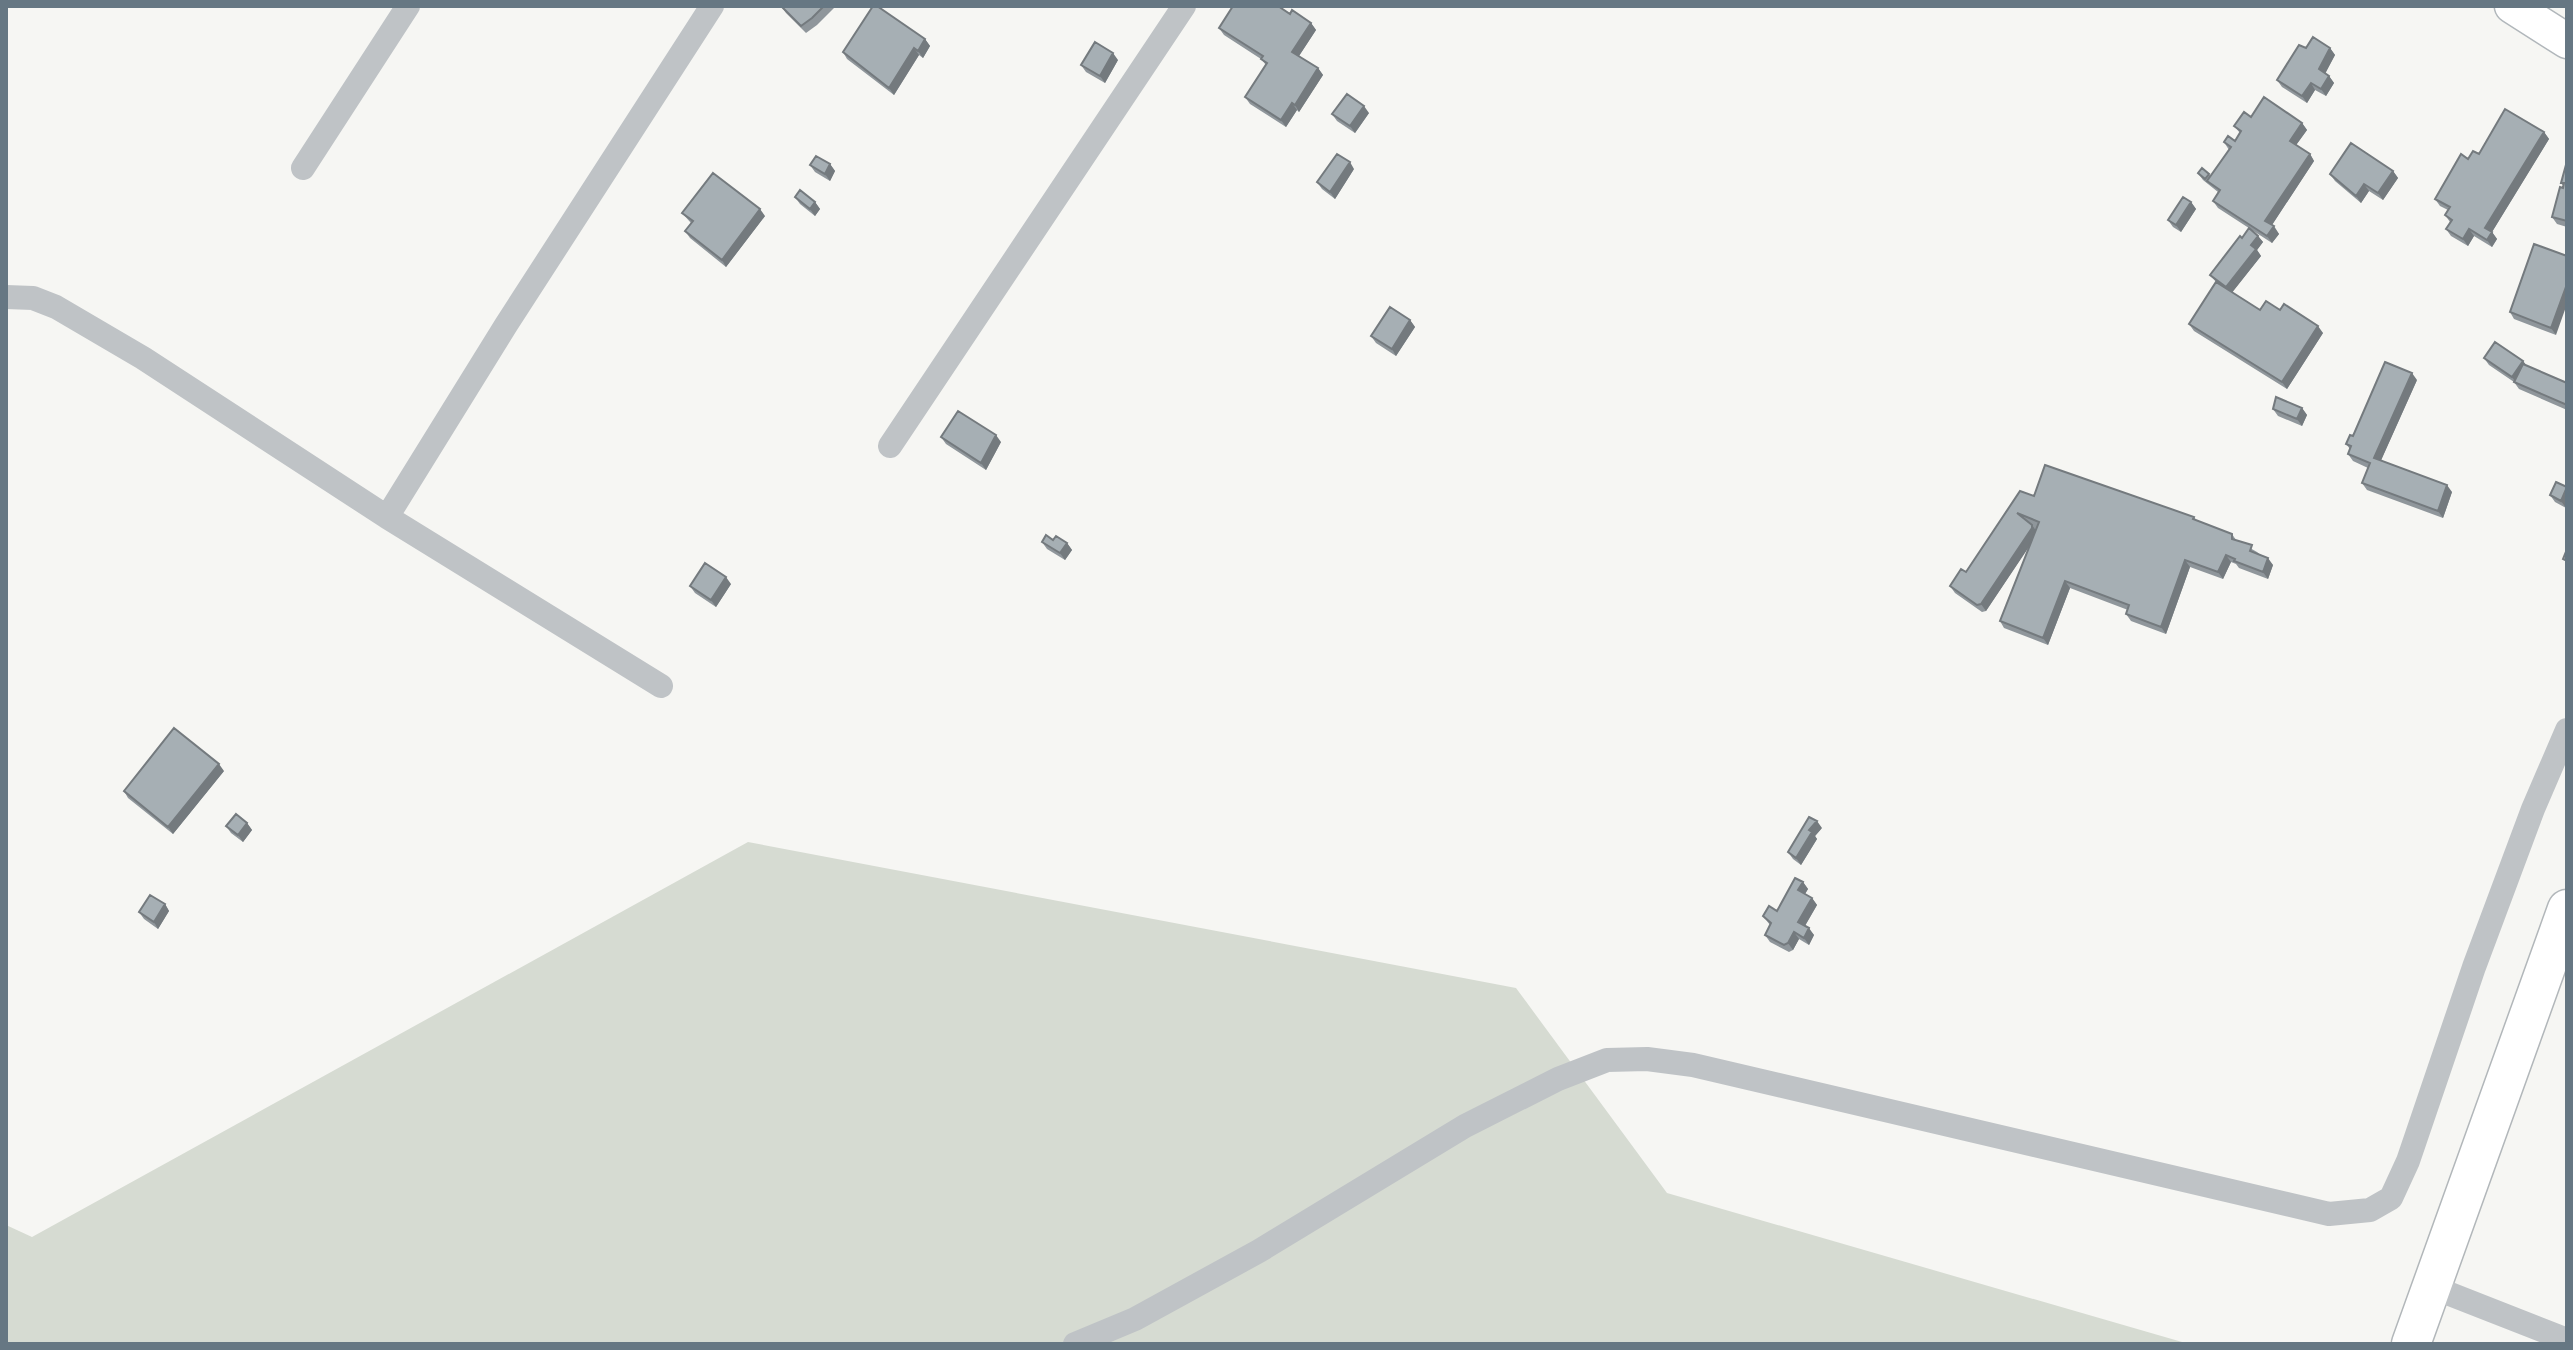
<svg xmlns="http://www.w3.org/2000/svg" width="2573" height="1350" font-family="Mulish,sans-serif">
  <rect width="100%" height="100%" fill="#f6f6f3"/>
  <path fill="#d6dbd2" d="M 748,842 L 1516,988 L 1667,1193 L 2189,1344 L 6,1344 L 6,1225 L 32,1237 Z"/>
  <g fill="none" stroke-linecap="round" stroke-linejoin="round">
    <defs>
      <path id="secondary" d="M 2512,6 L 2567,41"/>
      <path id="primary" d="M 2411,1344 L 2567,909"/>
    </defs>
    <use href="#secondary" stroke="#b1b7bb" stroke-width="37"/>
    <use href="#primary" stroke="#b2b7ba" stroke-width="41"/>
    <path stroke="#bfc3c6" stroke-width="24" d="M 303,168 L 408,6
      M 6,297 L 33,298 L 56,307 L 143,358 L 387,517 L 506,325 L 712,6
      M 890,446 L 1184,6
      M 387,517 L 661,686
      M 2432,1287 L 2567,1340
      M 1075,1344 L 1135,1319 L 1259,1251 L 1465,1126 L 1558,1079 L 1607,1060 L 1647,1059 L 1693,1065 L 2329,1214 L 2370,1210 L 2391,1198 L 2408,1161 L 2474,967 L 2533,809 L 2567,730"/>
    <use href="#secondary" stroke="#fff" stroke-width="34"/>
    <use href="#primary" stroke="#fff" stroke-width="38"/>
  </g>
  <path fill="#8f969b" d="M 781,6 L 836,6 L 817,25 L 806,33 L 786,13 Z
    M 1290,14 L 1311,23 L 1316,30 L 1299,56 L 1318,68 L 1323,75 L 1299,112 L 1297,110 L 1286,127 L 1250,104 L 1245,97 L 1266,65 L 1261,59 L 1224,35 L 1219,28 Z
    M 925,39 L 930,46 L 923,58 L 919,55 L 894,95 L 847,59 L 843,52 Z
    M 2306,48 L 2330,48 L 2335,55 L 2325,73 L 2329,76 L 2334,83 L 2326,96 L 2315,90 L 2307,103 L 2282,87 L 2277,80 Z
    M 1118,60 L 1105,83 L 1086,72 L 1081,65 Z
    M 1369,113 L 1355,133 L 1337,121 L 1332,114 Z
    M 2251,117 L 2302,123 L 2307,130 L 2296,145 L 2310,154 L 2314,161 L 2272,225 L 2279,234 L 2272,243 L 2218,208 L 2213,201 L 2218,192 L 2203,180 L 2198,173 L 2211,175 L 2229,150 L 2224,142 L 2235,141 L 2240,133 L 2234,126 Z
    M 2544,132 L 2549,139 L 2492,232 L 2497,239 L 2492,247 L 2474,236 L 2468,246 L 2451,236 L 2446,229 L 2450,222 L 2445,215 L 2448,210 L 2440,206 L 2435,199 L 2468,159 Z
    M 2567,161 L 2567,227 L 2557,224 L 2552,217 L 2563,188 L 2563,186 L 2561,183 Z
    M 830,164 L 835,171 L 830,181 L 815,172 L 810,165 Z
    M 1354,169 L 1335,199 L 1322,189 L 1317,182 Z
    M 2393,171 L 2398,178 L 2383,200 L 2369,191 L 2361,203 L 2335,181 L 2330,174 Z
    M 795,197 L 815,202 L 820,209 L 815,216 L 800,204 Z
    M 2191,202 L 2196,209 L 2181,232 L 2173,227 L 2168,220 Z
    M 682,213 L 765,216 L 726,267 L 690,238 L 685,231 L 691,223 Z
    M 2258,236 L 2263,242 L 2257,250 L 2261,256 L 2232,292 L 2260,310 L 2280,310 L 2323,333 L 2287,389 L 2194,331 L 2189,324 L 2216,282 L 2210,275 L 2242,238 Z
    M 2534,244 L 2556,335 L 2514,319 L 2510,312 Z
    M 1410,320 L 1415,327 L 1396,356 L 1376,343 L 1371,336 Z
    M 2484,358 L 2523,361 L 2527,366 L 2567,383 L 2567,410 L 2519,389 L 2514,382 L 2489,365 Z
    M 2417,380 L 2381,460 L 2452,492 L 2443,518 L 2367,490 L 2362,483 L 2368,468 L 2353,461 L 2348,454 L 2350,449 L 2346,444 L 2353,436 Z
    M 2302,408 L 2307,415 L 2302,426 L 2278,416 L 2273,409 Z
    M 941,437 L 1001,442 L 986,470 L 946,444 Z
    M 2567,487 L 2567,506 L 2566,508 L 2555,502 L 2550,495 Z
    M 2034,496 L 2194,517 L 2196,520 L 2232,534 L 2236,540 L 2257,552 L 2273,565 L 2268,579 L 2239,568 L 2236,564 L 2231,562 L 2223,579 L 2190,567 L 2166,634 L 2131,621 L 2126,614 L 2128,610 L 2070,588 L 2048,645 L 2004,628 L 2000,621 L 2029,546 L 1986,611 L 1982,612 L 1955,593 L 1950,586 L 1966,572 Z
    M 1053,540 L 1067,543 L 1072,550 L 1065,560 L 1047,549 L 1042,542 Z
    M 731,584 L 716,607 L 695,593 L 690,586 Z
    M 224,771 L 173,834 L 128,798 L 124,791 Z
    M 247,823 L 252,830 L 243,842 L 231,833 L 226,826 Z
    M 1822,828 L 1815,836 L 1817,839 L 1801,865 L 1793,859 L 1788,852 Z
    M 1803,882 L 1808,889 L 1805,894 L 1812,898 L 1817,905 L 1805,926 L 1814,935 L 1809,945 L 1799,939 L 1793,950 L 1789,952 L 1770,942 L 1765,935 L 1770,925 L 1763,916 L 1777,911 Z
    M 165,904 L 169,911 L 158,929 L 144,919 L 139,912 Z"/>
  <path fill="#747a7e" d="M 1311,23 L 1316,30 L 1297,59 L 1292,52 Z
    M 925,39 L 930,46 L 923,58 L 918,51 Z
    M 914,48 L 919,55 L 894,95 L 889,88 Z
    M 2330,48 L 2335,55 L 2324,76 L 2319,69 Z
    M 1113,53 L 1118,60 L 1105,83 L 1100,76 Z
    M 1318,68 L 1323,75 L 1299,112 L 1295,105 Z
    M 2329,76 L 2334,83 L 2326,96 L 2321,89 Z
    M 2311,83 L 2315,90 L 2307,103 L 2302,96 Z
    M 1292,103 L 1297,110 L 1286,127 L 1281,120 Z
    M 1364,106 L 1369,113 L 1355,133 L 1350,126 Z
    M 2302,123 L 2307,130 L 2294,148 L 2290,141 Z
    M 2544,132 L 2549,139 L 2492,232 L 2497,239 L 2492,247 L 2487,240 L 2485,228 Z
    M 2310,154 L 2314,161 L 2270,228 L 2265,221 Z
    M 1350,162 L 1354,169 L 1335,199 L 1330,192 Z
    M 830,164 L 835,171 L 830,181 L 825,174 Z
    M 2393,171 L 2398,178 L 2383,200 L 2378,193 Z
    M 2364,184 L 2369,191 L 2361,203 L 2356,196 Z
    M 815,202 L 820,209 L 815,216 L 810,209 Z
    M 2191,202 L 2196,209 L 2181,232 L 2176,225 Z
    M 760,209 L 765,216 L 726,267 L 722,260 Z
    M 2274,226 L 2279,234 L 2272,243 L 2267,236 Z
    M 2469,229 L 2474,236 L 2468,246 L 2463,239 Z
    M 2258,236 L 2263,242 L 2257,250 L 2261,256 L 2231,294 L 2226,287 L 2251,245 Z
    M 2567,284 L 2567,304 L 2556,335 L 2551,328 Z
    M 1410,320 L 1415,327 L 1396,356 L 1392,349 Z
    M 2318,326 L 2323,333 L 2287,389 L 2282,382 Z
    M 2523,361 L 2528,368 L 2517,384 L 2512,377 Z
    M 2412,373 L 2417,380 L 2379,465 L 2374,458 Z
    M 2302,408 L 2307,415 L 2302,426 L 2297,419 Z
    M 996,435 L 1001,442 L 986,470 L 981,463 Z
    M 2447,485 L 2452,492 L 2443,518 L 2438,511 Z
    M 2567,490 L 2567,506 L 2566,508 L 2561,501 Z
    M 2032,525 L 2037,532 L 2037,535 L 1986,611 L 1981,604 Z
    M 1067,543 L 1072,550 L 1065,560 L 1060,553 Z
    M 2226,555 L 2231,562 L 2223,579 L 2218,572 Z
    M 2268,558 L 2273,565 L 2268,579 L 2263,572 Z
    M 2185,560 L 2190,567 L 2166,634 L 2161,627 Z
    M 726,577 L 731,584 L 716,607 L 711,600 Z
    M 2065,581 L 2070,588 L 2048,645 L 2043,638 Z
    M 219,764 L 224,771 L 173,834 L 168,827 Z
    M 1817,821 L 1822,828 L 1815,836 L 1817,839 L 1801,865 L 1796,858 L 1809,830 Z
    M 247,823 L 252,830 L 243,842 L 238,835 Z
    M 1803,882 L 1808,889 L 1803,897 L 1798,890 Z
    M 1812,898 L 1817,905 L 1803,929 L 1798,922 Z
    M 165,904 L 169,911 L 158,929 L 154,922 Z
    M 1809,928 L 1814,935 L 1809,945 L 1804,938 Z
    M 1794,932 L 1799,939 L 1793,950 L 1788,943 Z"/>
  <path fill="#a6afb4" stroke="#747a7e" stroke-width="2" d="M 781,6 L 824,6 L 812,18 L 801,26 Z
    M 873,6 L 877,6 L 925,39 L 918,51 L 914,48 L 889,88 L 843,52 Z
    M 1233,6 L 1278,6 L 1290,14 L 1292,10 L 1311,23 L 1292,52 L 1318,68 L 1295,105 L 1292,103 L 1281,120 L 1245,97 L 1267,63 L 1261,59 L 1263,56 L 1219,28 Z
    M 2313,37 L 2330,48 L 2319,69 L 2329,76 L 2321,89 L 2311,83 L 2302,96 L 2277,80 L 2299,45 L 2306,48 Z
    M 1095,42 L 1113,53 L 1100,76 L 1081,65 Z
    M 1347,94 L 1364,106 L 1350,126 L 1332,114 Z
    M 2264,97 L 2302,123 L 2290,141 L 2310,154 L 2265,221 L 2274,226 L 2267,236 L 2213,201 L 2220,190 L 2207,181 L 2231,147 L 2224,142 L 2228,136 L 2235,141 L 2241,131 L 2234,126 L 2244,112 L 2251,117 Z
    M 2505,109 L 2544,132 L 2485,228 L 2492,232 L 2487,240 L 2469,229 L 2463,239 L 2446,229 L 2452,220 L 2445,215 L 2450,207 L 2435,199 L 2461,154 L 2468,159 L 2473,151 L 2479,154 Z
    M 2351,143 L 2393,171 L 2378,193 L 2364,184 L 2356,196 L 2330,174 Z
    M 1337,154 L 1350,162 L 1330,192 L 1317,182 Z
    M 816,156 L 830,164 L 825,174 L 810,165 Z
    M 2567,161 L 2567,221 L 2552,217 L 2560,187 L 2563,188 L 2564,183 L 2561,183 Z
    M 2202,168 L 2209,174 L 2205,179 L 2198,173 Z
    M 713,173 L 760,209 L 722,260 L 685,231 L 693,221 L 682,213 Z
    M 800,190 L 815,202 L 810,209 L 795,197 Z
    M 2183,197 L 2191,202 L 2176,225 L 2168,220 Z
    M 2249,228 L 2258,236 L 2251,245 L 2256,249 L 2226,287 L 2210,275 L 2240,236 L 2242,238 Z
    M 2534,244 L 2567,256 L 2567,284 L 2551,328 L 2510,312 Z
    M 2216,282 L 2260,310 L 2266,301 L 2280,310 L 2284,304 L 2318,326 L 2282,382 L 2189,324 Z
    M 1390,307 L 1410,320 L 1392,349 L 1371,336 Z
    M 2495,342 L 2523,361 L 2512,377 L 2484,358 Z
    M 2385,362 L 2412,373 L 2374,458 L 2447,485 L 2438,511 L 2362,483 L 2370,463 L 2348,454 L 2351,446 L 2346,444 L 2350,435 L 2353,436 Z
    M 2523,364 L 2567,383 L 2567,405 L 2514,382 Z
    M 2276,397 L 2302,408 L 2297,419 L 2273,409 Z
    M 958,411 L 996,435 L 981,463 L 941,437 Z
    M 2045,465 L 2194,517 L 2193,519 L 2232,534 L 2232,539 L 2252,545 L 2250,551 L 2268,558 L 2263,572 L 2234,561 L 2235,559 L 2226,555 L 2218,572 L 2185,560 L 2161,627 L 2126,614 L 2129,605 L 2065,581 L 2043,638 L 2000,621 L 2039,522 L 2017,513 L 2032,525 L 2032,528 L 1981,604 L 1977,605 L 1950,586 L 1961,569 L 1966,572 L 2020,491 L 2034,496 Z
    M 2556,482 L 2567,487 L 2561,501 L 2550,495 Z
    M 1046,535 L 1053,540 L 1056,536 L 1067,543 L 1060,553 L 1042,542 Z
    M 2567,549 L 2567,561 L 2563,559 Z
    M 705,563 L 726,577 L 711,600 L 690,586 Z
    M 174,728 L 219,764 L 168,827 L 124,791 Z
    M 236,814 L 247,823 L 238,835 L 226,826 Z
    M 1809,817 L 1817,821 L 1809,830 L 1812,832 L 1796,858 L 1788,852 Z
    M 1795,878 L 1803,882 L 1798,890 L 1812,898 L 1798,922 L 1809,928 L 1804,938 L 1794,932 L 1788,943 L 1784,945 L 1765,935 L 1771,923 L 1763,916 L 1769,906 L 1777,911 Z
    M 150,895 L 165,904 L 154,922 L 139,912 Z"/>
  <rect width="2573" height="1350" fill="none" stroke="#667783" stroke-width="16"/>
</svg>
